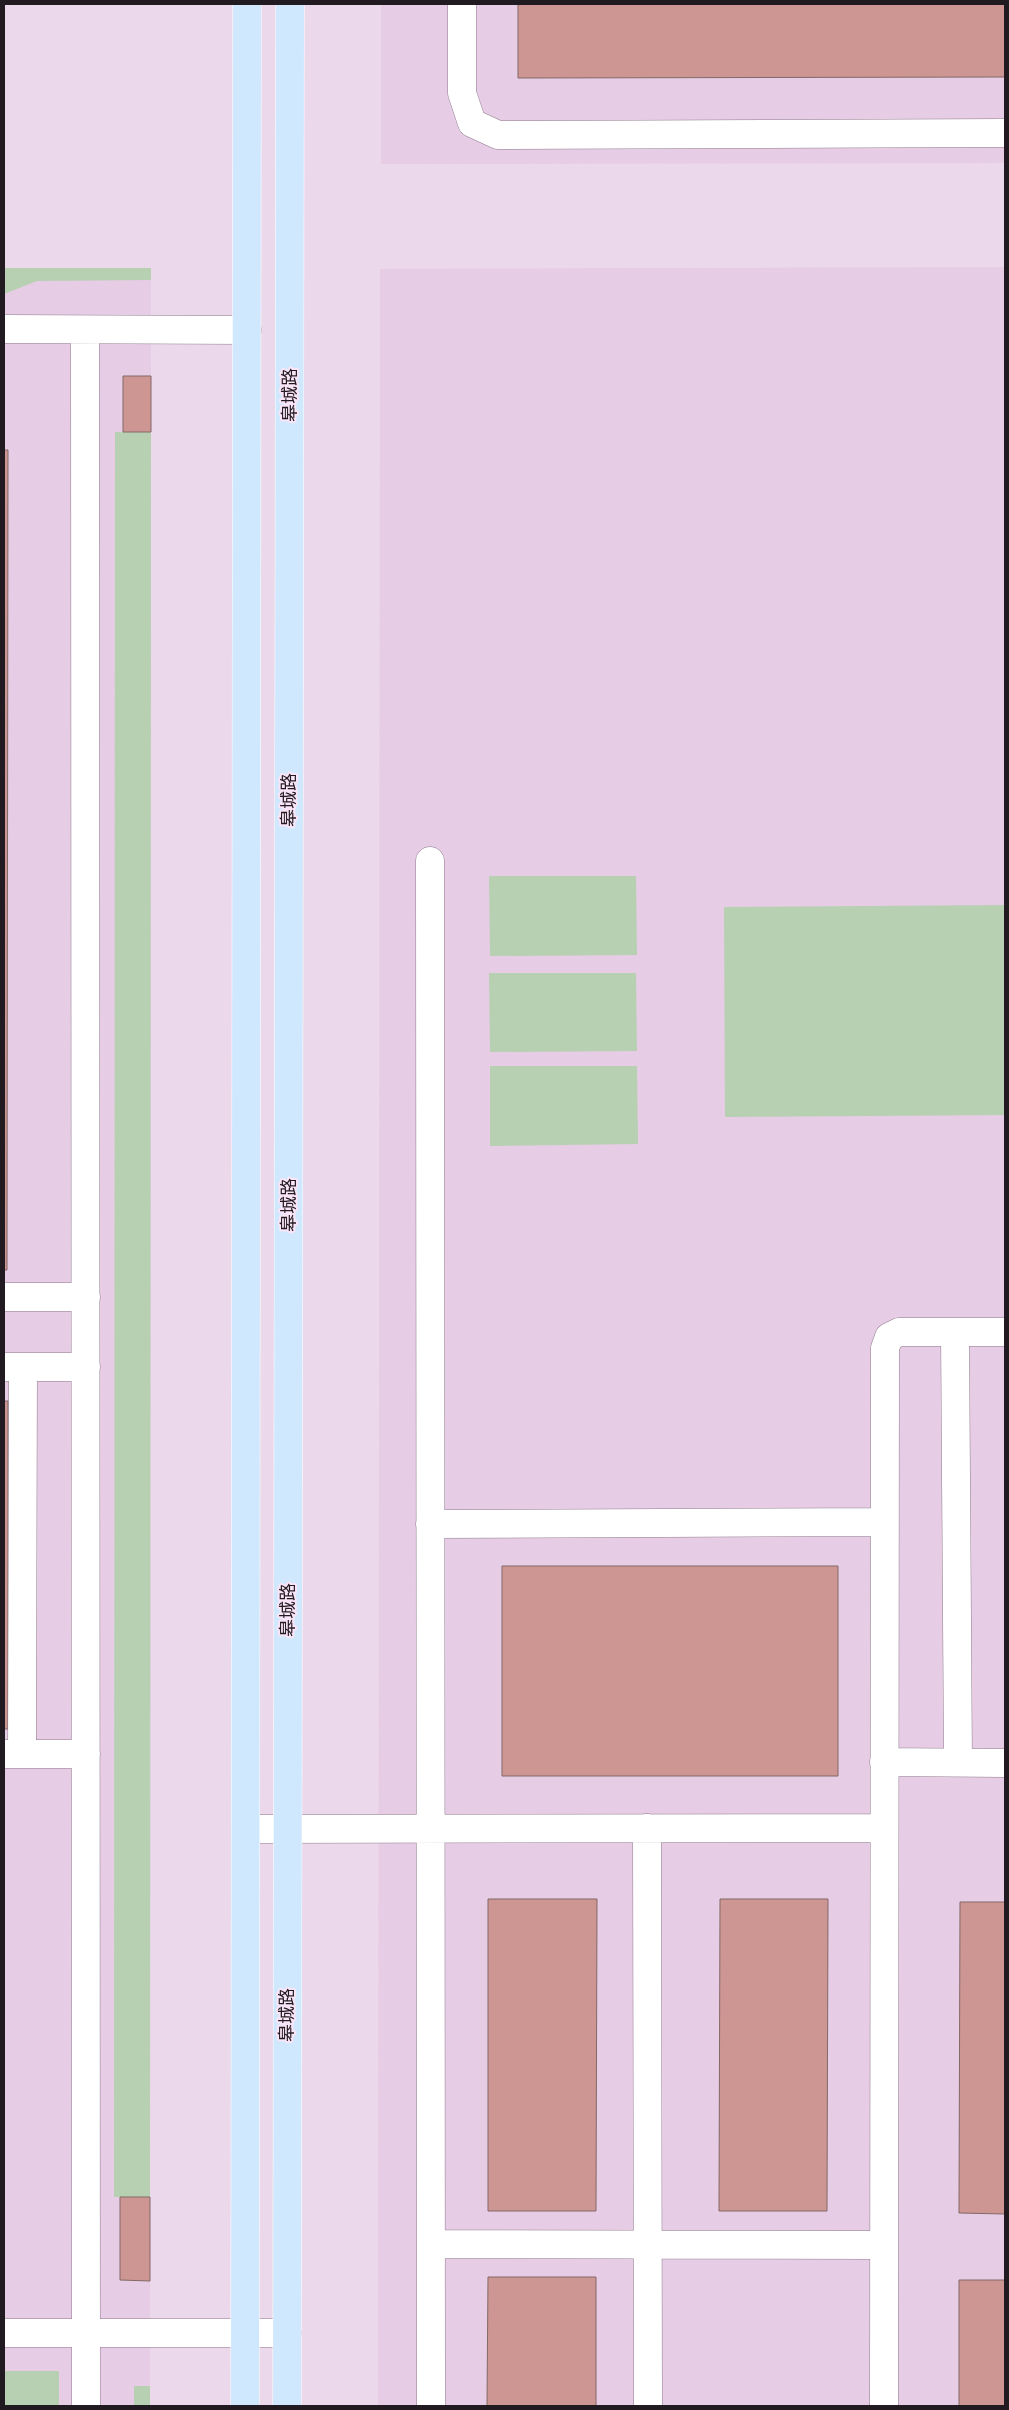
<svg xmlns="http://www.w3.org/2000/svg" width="1009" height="2410" font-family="Ubuntu,'Noto Sans SC',sans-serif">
  <rect width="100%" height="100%" fill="#ecd8eb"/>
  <path fill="#e6cce5" d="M 381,4 L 1005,4 L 1005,163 L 381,164 Z
    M 1005,267 L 1005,2406 L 378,2406 L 380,269 Z
    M 4,268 L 151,268 L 150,2406 L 4,2406 Z"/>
  <path fill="#b7d0b2" d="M 4,268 L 151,268 L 151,280 L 37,281 L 4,294 Z
    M 115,432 L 151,432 L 150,2197 L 114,2197 Z
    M 489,876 L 636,876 L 637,955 L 490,956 Z
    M 1005,905 L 1005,1115 L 725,1117 L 724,907 Z
    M 489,973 L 636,973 L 637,1051 L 490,1052 Z
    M 490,1066 L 637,1066 L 638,1144 L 490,1146 Z
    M 4,2371 L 59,2371 L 59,2406 L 4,2406 Z
    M 134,2386 L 150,2386 L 150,2406 L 134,2406 Z"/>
  <path fill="#cd9692" stroke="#836967" d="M 518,4 L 1005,4 L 1005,77 L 518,78 Z
    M 123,376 L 151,376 L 151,432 L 123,432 Z
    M 4,450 L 8,450 L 7,1270 L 4,1270 Z
    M 4,1401 L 8,1401 L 8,1729 L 4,1729 Z
    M 502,1566 L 838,1566 L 838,1776 L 502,1776 Z
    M 488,1899 L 597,1899 L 596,2211 L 488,2211 Z
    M 720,1899 L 828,1899 L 827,2211 L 719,2211 Z
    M 960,1902 L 1005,1902 L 1005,2214 L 959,2213 Z
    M 120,2197 L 150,2197 L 150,2281 L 120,2280 Z
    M 488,2277 L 596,2277 L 596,2406 L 487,2406 Z
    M 959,2280 L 1005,2280 L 1005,2406 L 959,2406 Z"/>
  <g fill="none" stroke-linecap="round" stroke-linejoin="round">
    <defs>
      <path id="minor" d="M 462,4 L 462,93 L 472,123 L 498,135 L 1005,133
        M 4,329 L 247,330
        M 85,330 L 86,2406
        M 430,861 L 431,2406
        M 4,1297 L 86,1297
        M 955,1332 L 958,1762
        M 5,1367 L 86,1367
        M 430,1524 L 884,1522
        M 4,1754 L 86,1754
        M 22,1754 L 23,1367
        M 884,1762 L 1005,1763
        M 647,1828 L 648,2406
        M 246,1829 L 884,1828
        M 431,2244 L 884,2245
        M 4,2333 L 287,2333
        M 884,2406 L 885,1348 L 889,1337 L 899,1332 L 1005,1332"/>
      <path id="major" d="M 245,2406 L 247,4
        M 287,2406 L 290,4"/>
    </defs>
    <use href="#minor" stroke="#8f7d8e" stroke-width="29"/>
    <use href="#major" stroke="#fff" stroke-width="29"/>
    <use href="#minor" stroke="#fff" stroke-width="28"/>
    <use href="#major" stroke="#d0e8fd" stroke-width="28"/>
  </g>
  <g text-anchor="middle" stroke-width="4" stroke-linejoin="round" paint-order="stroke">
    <g font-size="18" fill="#211a21" stroke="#fae5f8">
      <text transform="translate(290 395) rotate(-90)" y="6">皋城路</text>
      <text transform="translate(289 800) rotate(-90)" y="6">皋城路</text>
      <text transform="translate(289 1205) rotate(-90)" y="6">皋城路</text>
      <text transform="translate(288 1610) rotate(-90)" y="6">皋城路</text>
      <text transform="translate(287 2015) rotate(-90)" y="6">皋城路</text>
    </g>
  </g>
  <rect width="1009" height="2410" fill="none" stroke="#211a21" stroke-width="10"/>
</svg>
